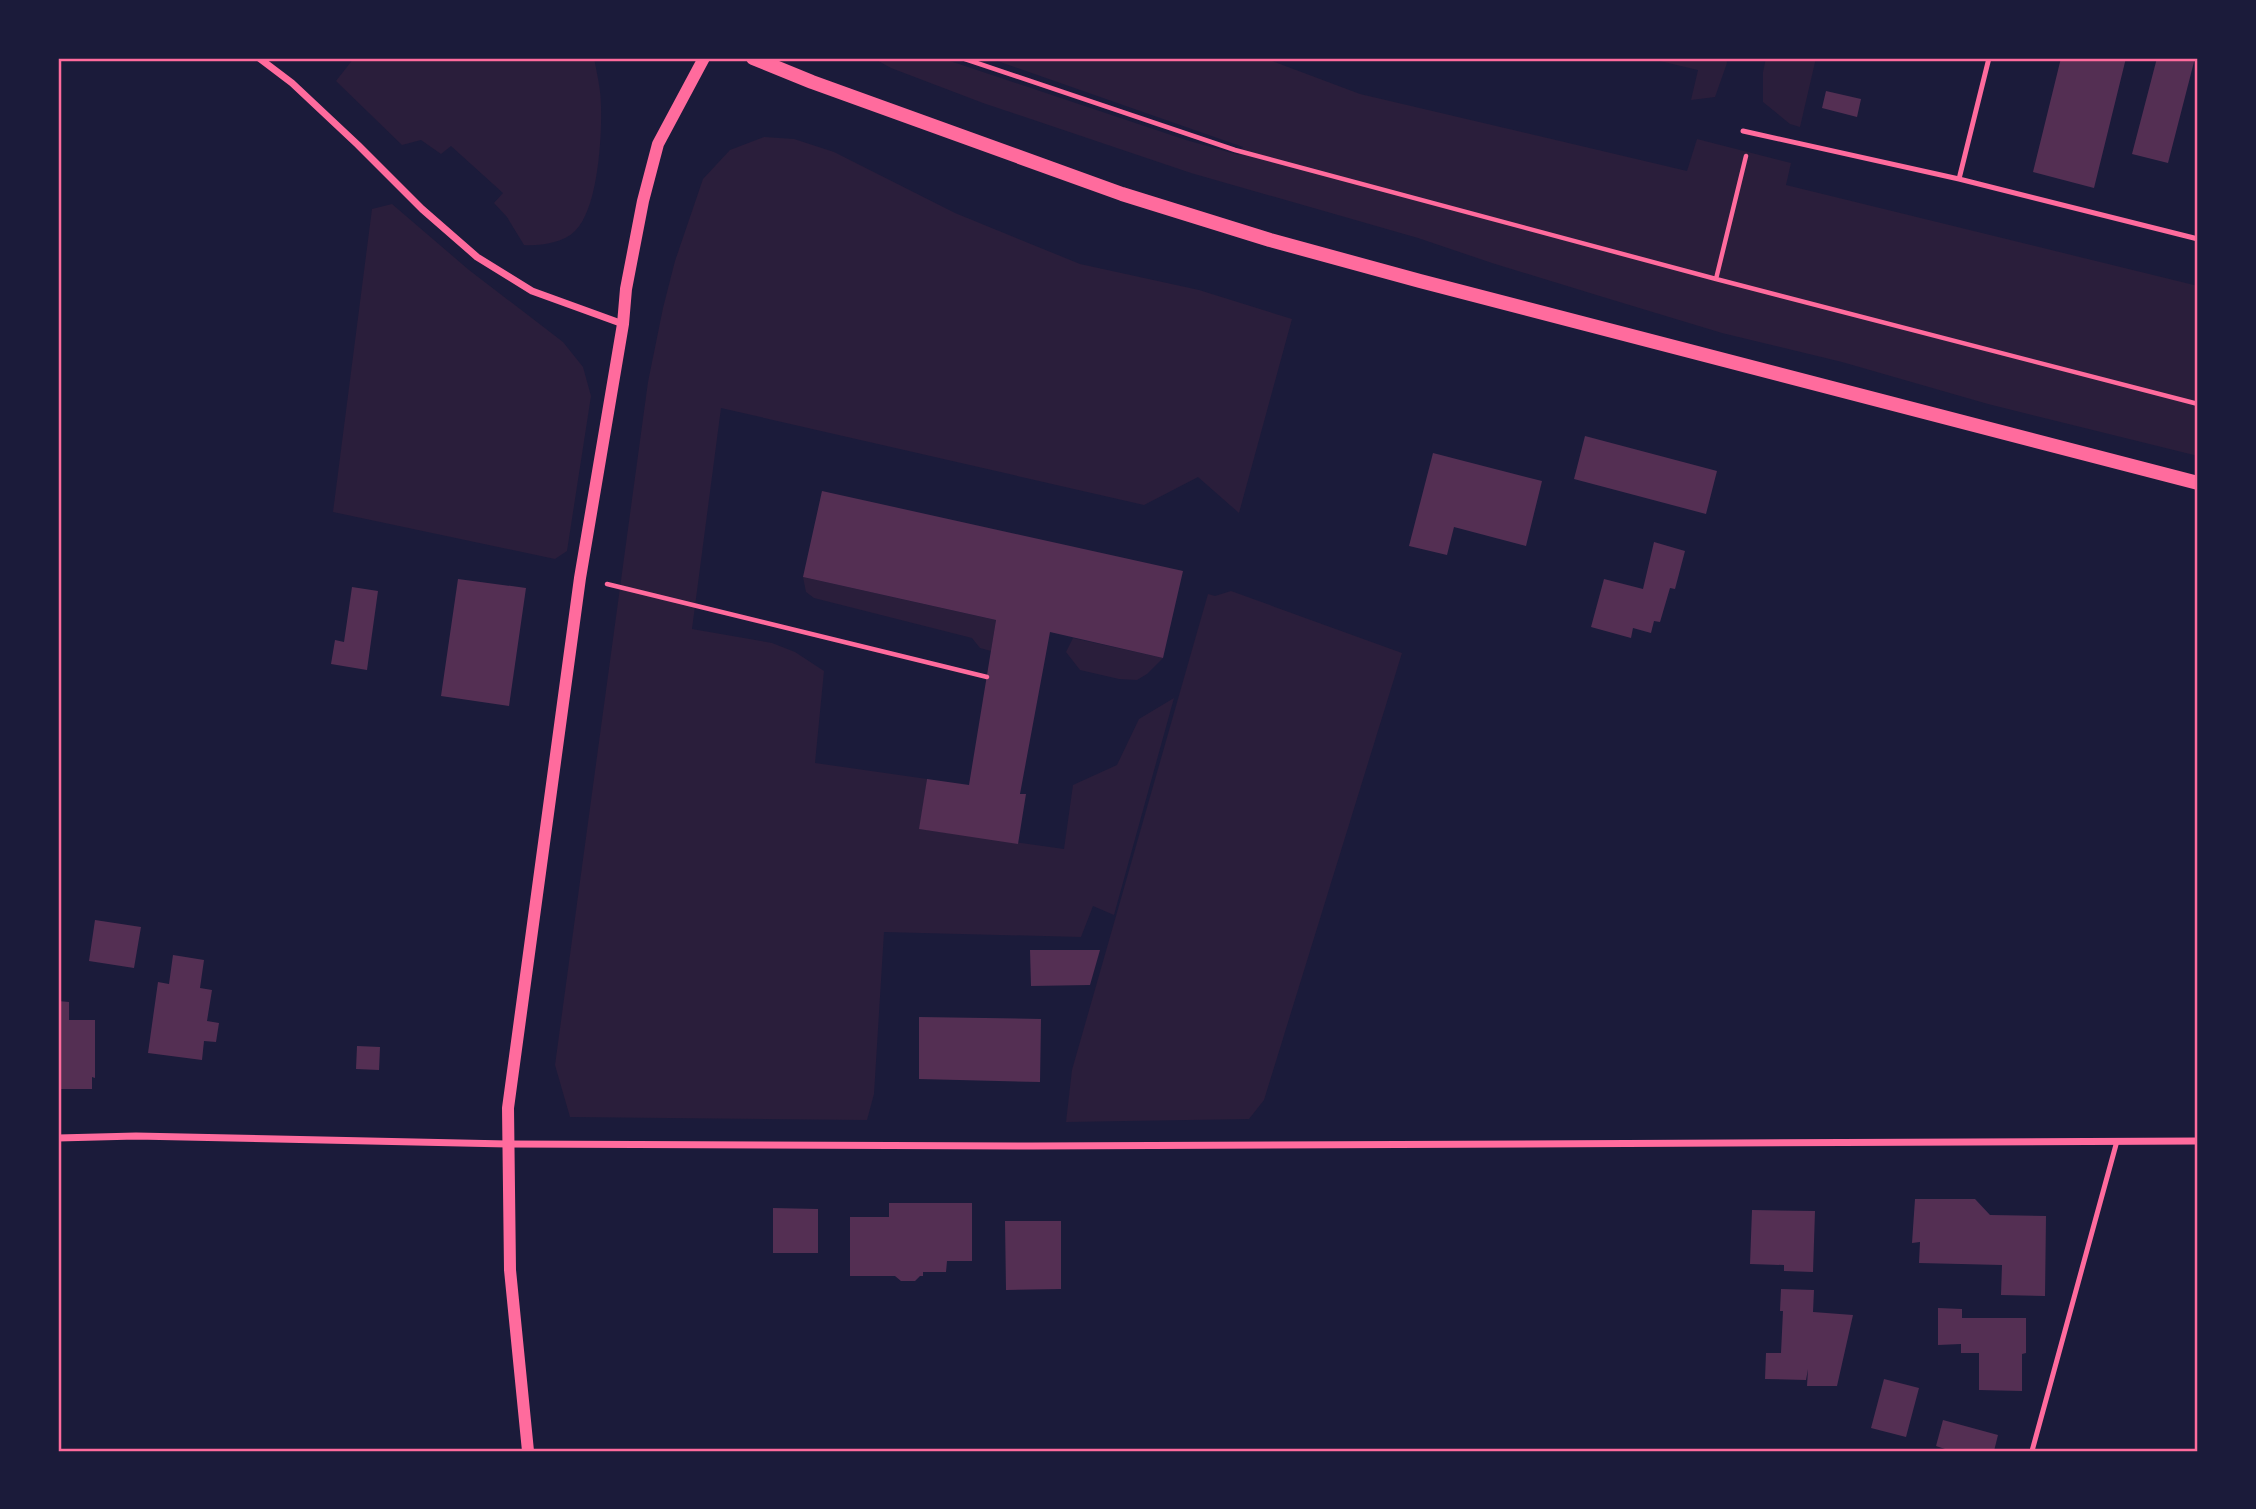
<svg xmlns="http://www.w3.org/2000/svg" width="2256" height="1509" font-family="Montserrat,sans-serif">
  <rect width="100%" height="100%" fill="#1b1b3a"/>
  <path fill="#2a1e3b" d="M 354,58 L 594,58 C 597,74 601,90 601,106 C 602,137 598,209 575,231 C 563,243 540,246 524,245 L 507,217 L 494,203 L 503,193 L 451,146 L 441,154 L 421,140 L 402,145 L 336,81 Z
    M 873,58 L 941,58 L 1186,140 L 1239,155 L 1243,147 L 989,58 L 1264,58 L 1360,94 L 1687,171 L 1697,139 L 1791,163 L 1786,185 L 2198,286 L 2198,456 L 1988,404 L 1842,362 L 1722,333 L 1603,297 L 1492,263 L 1418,238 L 1191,173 L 983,103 L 891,68 Z
    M 1647,58 L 1726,58 L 1727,63 L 1715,97 L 1691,100 L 1698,70 Z
    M 1766,58 L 1816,58 L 1800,127 L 1790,124 L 1763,102 L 1763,72 Z
    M 764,137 L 794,139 L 834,152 L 955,213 L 1080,264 L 1199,290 L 1292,319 L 1239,513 L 1198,477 L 1144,505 L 721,408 L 692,629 L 772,643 L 795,652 L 824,671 L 815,763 L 927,779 L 920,829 L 1064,849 L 1073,785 L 1117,765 L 1139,719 L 1174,698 L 1114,915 L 1093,906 L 1081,937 L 884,932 L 874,1094 L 867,1120 L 570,1117 L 555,1065 L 648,382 L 663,308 L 675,261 L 703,179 L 730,150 Z
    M 392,204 L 469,270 L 563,342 L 583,367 L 591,396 L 567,551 L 555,559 L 333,512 L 372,209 Z
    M 803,577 L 996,620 L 991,651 L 980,648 L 972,638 L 814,598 L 806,592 Z
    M 1231,591 L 1402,653 L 1264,1100 L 1249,1119 L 1066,1122 L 1072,1070 L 1208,594 L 1215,596 Z
    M 1073,638 L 1163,658 L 1147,674 L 1137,680 L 1119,679 L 1080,670 L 1066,652 Z"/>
  <path fill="#542f53" d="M 2061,58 L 2126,58 L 2094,188 L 2033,172 Z
    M 2157,58 L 2195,58 L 2168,163 L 2132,154 Z
    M 1826,91 L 1861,99 L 1857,117 L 1822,108 Z
    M 1585,436 L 1717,471 L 1706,514 L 1574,479 Z
    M 1433,453 L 1542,481 L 1526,546 L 1454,527 L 1447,555 L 1409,546 Z
    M 822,491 L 1183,571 L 1163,658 L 1050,632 L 1020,794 L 1026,794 L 1018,844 L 919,829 L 927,779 L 969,785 L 996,620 L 803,577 Z
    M 1654,542 L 1685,551 L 1675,589 L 1670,588 L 1660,622 L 1654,621 L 1651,633 L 1633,628 L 1631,638 L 1591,627 L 1604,579 L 1643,589 Z
    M 458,579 L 526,588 L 509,706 L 441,696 Z
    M 352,587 L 378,591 L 367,670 L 331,664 L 335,640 L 344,642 Z
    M 95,920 L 141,927 L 134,968 L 89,961 Z
    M 1030,950 L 1100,950 L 1090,985 L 1031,986 Z
    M 173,955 L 204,960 L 200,988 L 212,990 L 207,1021 L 219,1023 L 216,1042 L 204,1041 L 202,1060 L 148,1053 L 158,982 L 169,984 Z
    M 58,1001 L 69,1002 L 69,1020 L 95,1020 L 95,1078 L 92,1077 L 92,1089 L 58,1089 Z
    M 919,1017 L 1041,1019 L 1040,1082 L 919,1079 Z
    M 357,1046 L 380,1047 L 379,1070 L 356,1069 Z
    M 1915,1199 L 1975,1199 L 1990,1215 L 2046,1216 L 2045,1296 L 2001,1295 L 2002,1265 L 1919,1263 L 1920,1242 L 1912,1243 Z
    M 889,1203 L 972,1203 L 972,1261 L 947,1261 L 946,1272 L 923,1272 L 923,1276 L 920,1276 L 915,1281 L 901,1281 L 895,1276 L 850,1276 L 850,1217 L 889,1217 Z
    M 773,1208 L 818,1209 L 818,1253 L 773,1253 Z
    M 1752,1210 L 1815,1211 L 1813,1272 L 1784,1271 L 1784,1265 L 1750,1264 Z
    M 1005,1221 L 1061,1221 L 1061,1289 L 1006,1290 Z
    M 1781,1289 L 1814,1290 L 1813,1312 L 1853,1315 L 1837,1386 L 1807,1386 L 1808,1369 L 1806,1380 L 1765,1379 L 1766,1353 L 1781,1353 L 1783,1311 L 1780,1311 Z
    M 1938,1308 L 1962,1309 L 1962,1318 L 2026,1318 L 2026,1353 L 2022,1354 L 2022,1391 L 1979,1390 L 1979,1353 L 1961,1353 L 1961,1344 L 1938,1345 Z
    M 1884,1379 L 1919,1388 L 1906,1437 L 1871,1428 Z
    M 1943,1420 L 1998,1435 L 1994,1451 L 1944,1451 L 1945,1449 L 1936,1446 Z"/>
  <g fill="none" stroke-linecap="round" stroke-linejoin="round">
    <path stroke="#ff6b9d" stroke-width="4.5" d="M 962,58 L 1235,150 L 1716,279 L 2198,404
      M 1716,279 L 1746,156
      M 607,584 L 987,677"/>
    <path stroke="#ff6b9d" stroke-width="5" d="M 1989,58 L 1959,179 L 2198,239
      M 1743,131 L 1959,179
      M 2032,1451 L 2117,1141"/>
    <path stroke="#ff6b9d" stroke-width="7" d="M 259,58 L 292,83 L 358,145 L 422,209 L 477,257 L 532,291 L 623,324
      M 58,1138 L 136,1136 L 507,1144 L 1032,1146 L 2198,1141"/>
    <path stroke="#ff6b9d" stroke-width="12" d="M 528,1451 L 510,1270 L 508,1108 L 580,578 L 623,324 L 626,289 L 643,201 L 658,144 L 704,58"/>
    <path stroke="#ff6b9d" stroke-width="14" d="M 753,58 L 812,82 L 1122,194 L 1270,240 L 1420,281 L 2198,483"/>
  </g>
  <rect width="2256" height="1509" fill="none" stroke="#1b1b3a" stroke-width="119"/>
  <rect x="60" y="60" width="2136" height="1390" fill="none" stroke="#ff6b9d" stroke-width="2.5"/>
</svg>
